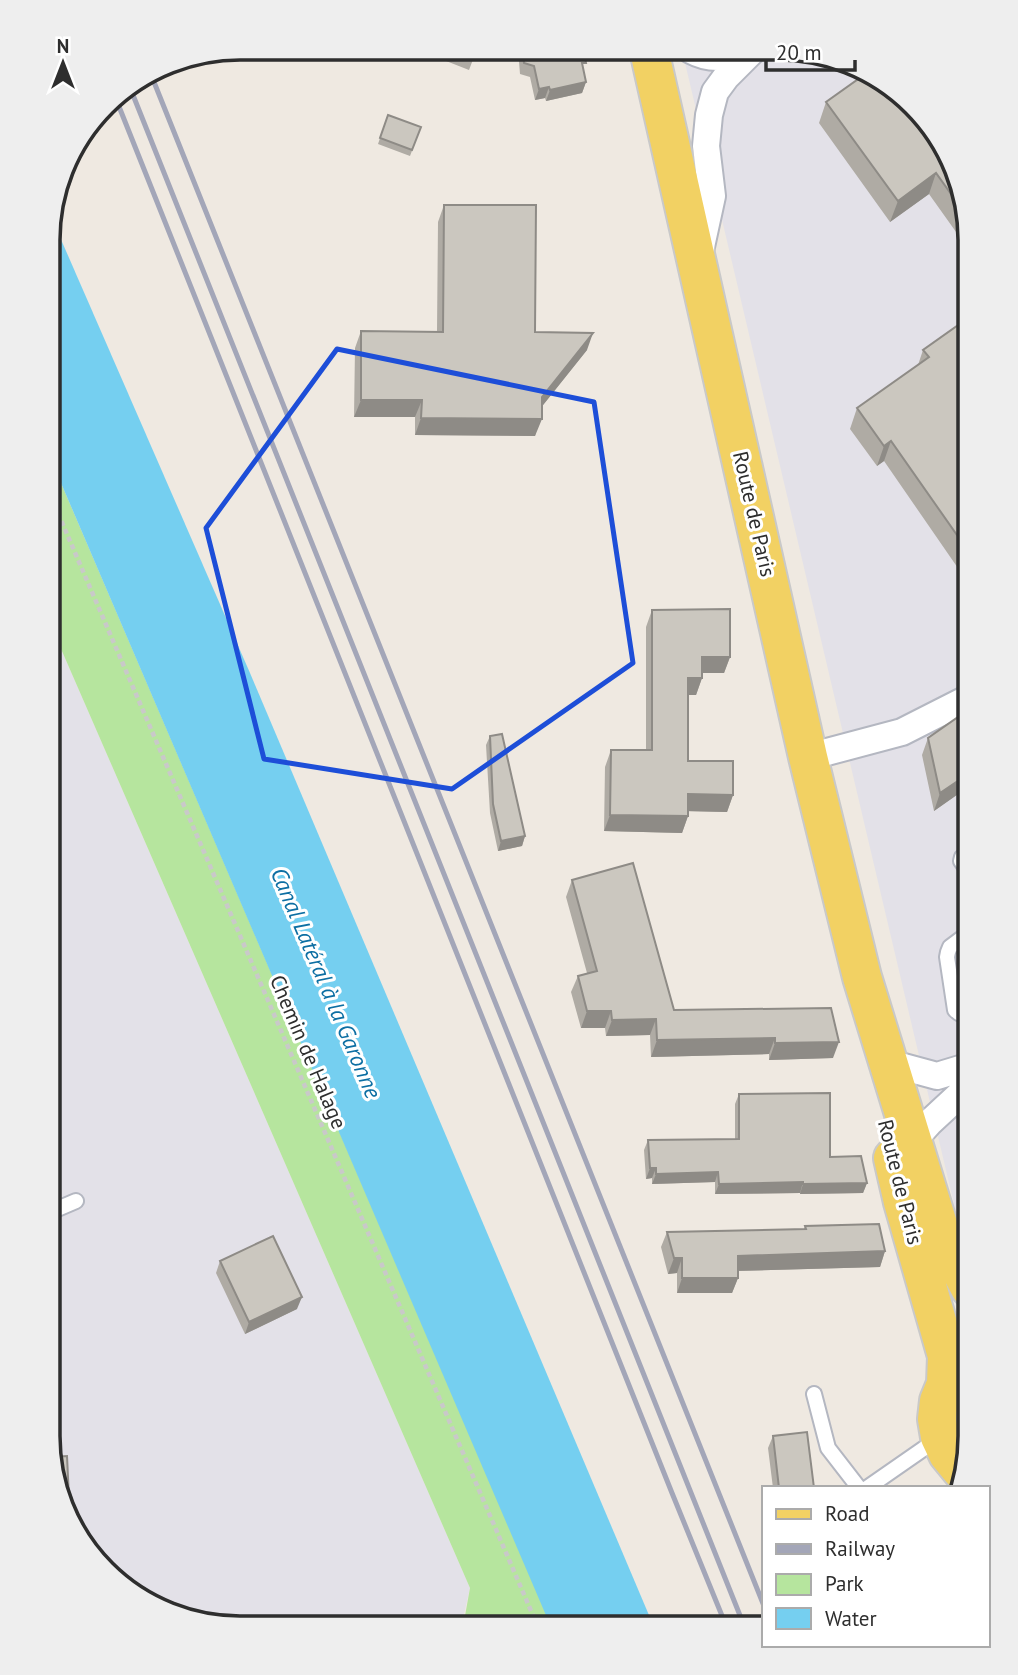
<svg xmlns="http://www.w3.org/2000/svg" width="1018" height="1675" font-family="'PT Sans',sans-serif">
  <rect width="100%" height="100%" fill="#efe9e1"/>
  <path fill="#e3e1e8" d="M 682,50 L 816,51 L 905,95 L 956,166 L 971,239 L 970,1272 Z
    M 48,619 L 470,1588 L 461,1627 L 214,1626 L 122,1588 L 62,1509 L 47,1436 Z"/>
  <path fill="#b6e59e" d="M 49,455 L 552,1627 L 463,1627 L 470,1588 L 48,619 Z"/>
  <path fill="#75cff0" d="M 49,212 L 250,673 L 654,1627 L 551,1627 L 49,455 Z"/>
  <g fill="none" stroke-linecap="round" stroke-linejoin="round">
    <defs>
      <path id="service" d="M 971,875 L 961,861 L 962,857 L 971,851
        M 970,1014 C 964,1017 960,1015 955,1010 L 947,957 L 948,952 L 950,947 L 970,932
        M 48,1213 L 76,1201
        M 814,1394 L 828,1448 L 859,1488
        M 867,1488 L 939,1438"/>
      <path id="minor" d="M 691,50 C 713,62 729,56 752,51 L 726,77 L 715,92 L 709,115 L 706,146 L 712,196 L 699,256
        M 808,757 L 902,732 L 971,697
        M 889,1063 L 937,1076 L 970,1066
        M 912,1142 L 929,1123 L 970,1085"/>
      <path id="primary" d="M 649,50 L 808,757 L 862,977 L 940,1231 L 970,1288
        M 893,1158 L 903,1202 L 947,1356 L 946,1384 L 939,1401 L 937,1419 L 940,1437 L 948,1454 L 962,1471"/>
    </defs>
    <use href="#service" stroke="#b4b7c1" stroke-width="18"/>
    <use href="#minor" stroke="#b4b7c1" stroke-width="30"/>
    <use href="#primary" stroke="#c9c9c9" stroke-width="42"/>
    <path stroke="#c9c9c9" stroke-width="4.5" stroke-dasharray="5 3.5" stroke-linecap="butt" d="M 48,490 L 538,1627"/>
    <use href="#service" stroke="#fff" stroke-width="14"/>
    <use href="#minor" stroke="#fff" stroke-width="26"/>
    <use href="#primary" stroke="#f2d163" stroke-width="38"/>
    <path stroke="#a3a6b8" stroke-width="5" d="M 150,72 L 764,1606
      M 129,85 L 745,1628
      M 114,94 L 672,1493 L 727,1628"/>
  </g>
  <path fill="#afaba4" d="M 413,48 L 477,49 L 469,70 Z
    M 518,49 L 583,49 L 583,69 L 586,82 L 582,93 L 546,101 L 545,98 L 535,100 L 530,77 L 520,74 Z
    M 826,102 L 956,166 L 971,239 L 971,253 L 929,194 L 890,222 L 819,123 Z
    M 388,115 L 421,127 L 410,156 L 378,144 Z
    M 444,205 L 535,332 L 587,350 L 542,406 L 535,436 L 415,435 L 415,417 L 354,417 L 355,348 L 361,331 L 437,331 L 438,222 Z
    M 971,316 L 971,587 L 884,461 L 877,466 L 850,429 L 857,408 L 918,365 L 923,350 Z
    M 652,610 L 730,657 L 724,673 L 702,673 L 702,678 L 696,695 L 688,695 L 688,761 L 733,795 L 727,812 L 688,811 L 688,816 L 682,833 L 604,831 L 605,767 L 611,750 L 646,750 L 646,627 Z
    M 490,736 L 525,836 L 522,846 L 498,851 L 490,813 L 486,745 Z
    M 928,738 L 971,785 L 934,811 L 922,755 Z
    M 572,880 L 674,1010 L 831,1008 L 833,1058 L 769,1060 L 769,1054 L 651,1057 L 650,1035 L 606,1036 L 605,1028 L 581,1028 L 571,992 L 578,976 L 587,973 L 566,897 Z
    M 739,1094 L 867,1183 L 863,1193 L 800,1194 L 800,1193 L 715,1194 L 715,1182 L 652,1184 L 652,1178 L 646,1179 L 644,1150 L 648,1140 L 735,1139 L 735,1104 Z
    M 805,1226 L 885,1251 L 880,1267 L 738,1271 L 738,1278 L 732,1293 L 677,1293 L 677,1273 L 668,1274 L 661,1247 L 667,1232 L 804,1229 Z
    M 220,1261 L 297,1309 L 245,1334 L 216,1273 Z
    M 773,1436 L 814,1488 L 773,1488 L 768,1448 Z"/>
  <path fill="#8e8b86" d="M 586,82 L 582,93 L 546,101 L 550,90 Z
    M 549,87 L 545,98 L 535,100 L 539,89 Z
    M 936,173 L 929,194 L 890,222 L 898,201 Z
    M 593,333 L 587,350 L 536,414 L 542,397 Z
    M 361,400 L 422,400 L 415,417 L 354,417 Z
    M 421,418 L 542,419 L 535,436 L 415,435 Z
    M 891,441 L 884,461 L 877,466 L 884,446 Z
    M 702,657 L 730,657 L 724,673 L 696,673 Z
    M 688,678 L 702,678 L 696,695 L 682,695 Z
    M 971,772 L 971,785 L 934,811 L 940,793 Z
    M 688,794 L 733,795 L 727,812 L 682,811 Z
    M 610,815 L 688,816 L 682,833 L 604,831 Z
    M 525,836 L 522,846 L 498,851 L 501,841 Z
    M 587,1011 L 611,1011 L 605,1028 L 581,1028 Z
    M 656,1019 L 650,1035 L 606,1036 L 612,1020 Z
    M 775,1038 L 769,1054 L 651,1057 L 657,1040 Z
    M 839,1042 L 833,1058 L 769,1060 L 775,1043 Z
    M 650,1168 L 656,1168 L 652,1178 L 646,1179 Z
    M 718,1172 L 715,1182 L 652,1184 L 656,1174 Z
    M 803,1182 L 800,1193 L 715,1194 L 719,1184 Z
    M 867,1183 L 863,1193 L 800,1194 L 803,1184 Z
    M 885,1251 L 880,1267 L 732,1271 L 738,1256 Z
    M 674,1258 L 682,1258 L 677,1273 L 668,1274 Z
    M 682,1278 L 738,1278 L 732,1293 L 677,1293 Z
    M 302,1297 L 297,1309 L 245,1334 L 249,1322 Z"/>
  <path fill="#cbc7bf" stroke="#8e8b86" stroke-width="2" d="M 449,49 L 476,49 L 473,58 Z
    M 523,49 L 583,49 L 586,63 L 582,63 L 586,82 L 550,90 L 549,87 L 539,89 L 534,66 L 524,63 Z
    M 864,75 L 905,95 L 956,166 L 966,215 L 936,173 L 898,201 L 826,102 Z
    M 388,115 L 421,127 L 412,150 L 380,138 Z
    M 444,205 L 536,205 L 535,332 L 593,333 L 542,397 L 542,419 L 421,418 L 422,400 L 361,400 L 361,331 L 443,332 Z
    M 971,316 L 971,555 L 891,441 L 884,446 L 857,408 L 929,357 L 923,350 Z
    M 730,609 L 730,657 L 702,657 L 702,678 L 688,678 L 688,761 L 733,761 L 733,795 L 688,794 L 688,816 L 610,815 L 611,750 L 652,750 L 652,610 Z
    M 971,708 L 971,772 L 940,793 L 928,738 Z
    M 502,734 L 525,836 L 501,841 L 493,804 L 490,736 Z
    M 633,863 L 674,1010 L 831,1008 L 839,1042 L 775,1043 L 775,1038 L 657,1040 L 656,1019 L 612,1020 L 611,1011 L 587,1011 L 578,976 L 597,971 L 572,880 Z
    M 830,1093 L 830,1157 L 861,1156 L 867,1183 L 803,1184 L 803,1182 L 719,1184 L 718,1172 L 656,1174 L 656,1168 L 650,1168 L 648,1140 L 739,1139 L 739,1094 Z
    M 879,1224 L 885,1251 L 738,1256 L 738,1278 L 682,1278 L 682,1258 L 674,1258 L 667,1232 L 806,1229 L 805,1226 Z
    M 273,1236 L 302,1297 L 249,1322 L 220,1261 Z
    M 807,1432 L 814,1488 L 779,1488 L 773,1436 Z
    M 67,1456 L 70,1520 L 62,1509 L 51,1457 Z"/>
  <path fill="none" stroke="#1d4ed8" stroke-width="5" stroke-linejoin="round" d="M 337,349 L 594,402 L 633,663 L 452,789 L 264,759 L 206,528 Z"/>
  <g text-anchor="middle" stroke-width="6" stroke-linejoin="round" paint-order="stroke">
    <g font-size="21" fill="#2e2e2e" stroke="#fff">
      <text transform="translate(754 514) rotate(77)" y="7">Route de Paris</text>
      <text transform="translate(308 1052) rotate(67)" y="7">Chemin de Halage</text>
      <text transform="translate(900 1182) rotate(76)" y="7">Route de Paris</text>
    </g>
    <g font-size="23" font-style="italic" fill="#0d6fa3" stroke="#fff">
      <text transform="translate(326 983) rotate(67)" y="8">Canal Latéral à la Garonne</text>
    </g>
  </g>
  <path d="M0 0H1018V1675H0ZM240 60H778A180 180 0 0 1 958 240V1436A180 180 0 0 1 778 1616H240A180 180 0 0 1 60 1436V240A180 180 0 0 1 240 60Z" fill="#eee" fill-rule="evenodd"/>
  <path fill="none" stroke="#2e2e2e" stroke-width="3.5" d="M240 60H778A180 180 0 0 1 958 240V1436A180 180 0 0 1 778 1616H240A180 180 0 0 1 60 1436V240A180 180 0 0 1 240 60Z"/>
  <rect x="762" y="1486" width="228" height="161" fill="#ffffff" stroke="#ababab" stroke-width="2"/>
  <rect x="776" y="1509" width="35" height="10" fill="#f2d163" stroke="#ababab" stroke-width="2"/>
  <text x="825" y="1521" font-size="21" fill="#2e2e2e">Road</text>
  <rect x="776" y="1544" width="35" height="10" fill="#a3a6b8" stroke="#ababab" stroke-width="2"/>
  <text x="825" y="1556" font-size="21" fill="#2e2e2e">Railway</text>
  <rect x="776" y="1574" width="35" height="21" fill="#b6e59e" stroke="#ababab" stroke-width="2"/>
  <text x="825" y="1591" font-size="21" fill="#2e2e2e">Park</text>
  <rect x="776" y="1608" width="35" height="21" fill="#75cff0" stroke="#ababab" stroke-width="2"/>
  <text x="825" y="1626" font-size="21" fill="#2e2e2e">Water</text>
  <g transform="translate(63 63)" stroke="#ffffff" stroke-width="5" paint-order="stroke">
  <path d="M0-5L12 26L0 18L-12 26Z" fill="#2e2e2e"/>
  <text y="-10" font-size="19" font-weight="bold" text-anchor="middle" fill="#2e2e2e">N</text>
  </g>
  <path d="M766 60v10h89v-10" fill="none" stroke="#2e2e2e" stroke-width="3.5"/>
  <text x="776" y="60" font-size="21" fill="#2e2e2e" stroke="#ffffff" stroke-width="5" paint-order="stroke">20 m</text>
</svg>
